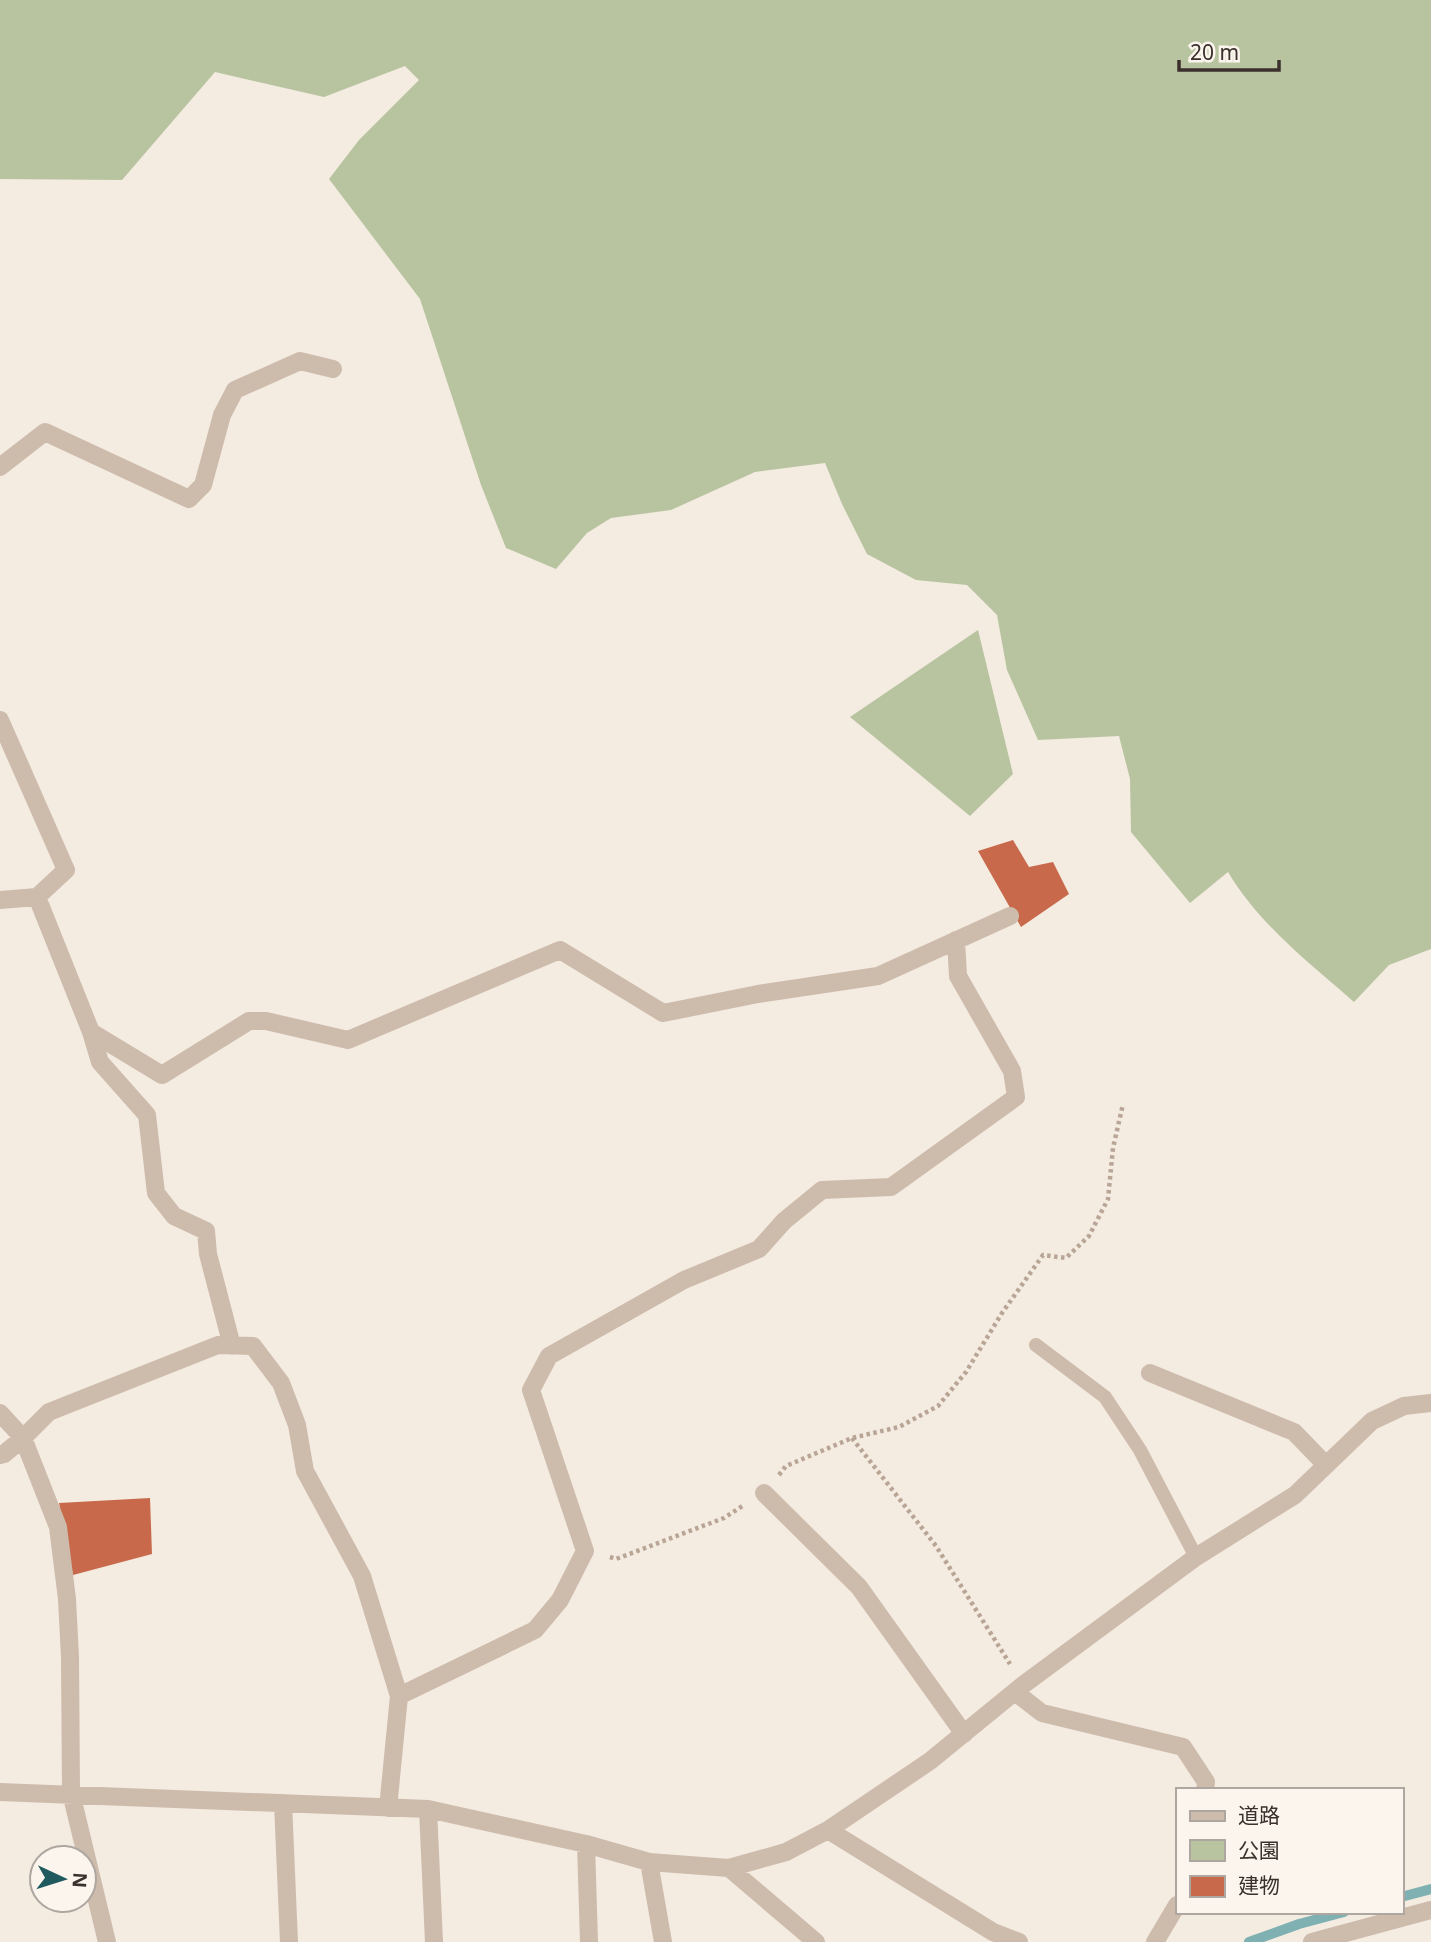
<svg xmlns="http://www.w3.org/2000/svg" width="1431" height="1942" font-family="'Noto Sans','Noto Sans JP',sans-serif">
  <rect width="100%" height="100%" fill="#f4ebe1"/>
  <path fill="#b8c4a0" d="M 0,0 L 1431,0 L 1431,949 L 1389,965 L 1354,1002 C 1308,962 1260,925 1228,872 L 1190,903 L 1131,832 L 1130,779 L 1119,736 L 1038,740 L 1007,670 L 997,615 L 967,585 L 916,580 L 867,554 L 842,504 L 825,463 L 755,472 L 671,510 L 611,518 L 587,533 L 556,569 L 506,548 L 481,485 L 420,299 L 329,179 L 359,140 L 419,80 L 405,66 L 324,97 L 215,72 L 122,180 L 0,179 Z
    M 978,630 L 1013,774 L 970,816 L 850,717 Z"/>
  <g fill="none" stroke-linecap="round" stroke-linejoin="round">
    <path stroke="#7fb0b2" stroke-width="10" d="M 1401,1897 L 1431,1889
      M 1249,1942 L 1299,1924 L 1344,1912"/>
  </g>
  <path fill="#c8694b" d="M 1013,840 L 1029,867 L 1053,862 L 1069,894 L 1021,927 L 978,851 Z
    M 150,1498 L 152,1554 L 73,1575 L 59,1503 Z"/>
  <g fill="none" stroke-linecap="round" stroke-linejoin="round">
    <path stroke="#b9a596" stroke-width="4.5" stroke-dasharray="3.5 3.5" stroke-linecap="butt" d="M 852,1438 L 936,1546 L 1010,1664
      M 779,1475 L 786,1466 L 852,1438 L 899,1427 L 938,1406 L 966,1372 L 1002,1313 L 1043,1255 L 1066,1258 L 1089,1236 L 1108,1199 L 1113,1148 L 1123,1104
      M 610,1557 L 616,1559 L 724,1518 L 744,1505"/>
    <path stroke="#cdbbac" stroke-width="14" d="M 1036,1345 L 1105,1397 L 1140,1450 L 1196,1557"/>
    <path stroke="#cdbbac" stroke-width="18" d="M 0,467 L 45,432 L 189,499 L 203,485 L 222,415 L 235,390 L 300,361 L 333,369
      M 0,720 L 66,870 L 37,897 L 0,900
      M 37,897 L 91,1032 L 162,1075 L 249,1021 L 266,1021 L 348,1040 L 560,950 L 663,1013 L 758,994 L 878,976 L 1010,916
      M 91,1032 L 100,1062 L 147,1115 L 156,1193 L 174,1216 L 206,1231 L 208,1254 L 232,1346
      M 1150,1373 L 1294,1432 L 1325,1464
      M 0,1413 L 23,1438 L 58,1527 L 67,1599 L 70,1657 L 71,1793 L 107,1942
      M 0,1455 L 4,1454 L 23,1438 L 49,1412 L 218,1345 L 253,1346 L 281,1383 L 297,1425 L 305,1471 L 362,1576 L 399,1696 L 388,1808
      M 764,1493 L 859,1587 L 964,1734
      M 1015,1692 L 1042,1713 L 1183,1747 L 1206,1782 L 1205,1790
      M 399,1696 L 535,1630 L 560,1600 L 585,1551 L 531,1390 L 549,1356 L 684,1280 L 759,1249 L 784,1221 L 822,1190 L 891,1187 L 1016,1097 L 1012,1071 L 958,976 L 956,940
      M 0,1792 L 428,1809 L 586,1844 L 649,1862 L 729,1868 L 786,1852 L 828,1830 L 930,1761 L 1023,1685 L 1196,1557 L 1295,1495 L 1372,1421 L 1404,1406 L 1431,1403
      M 283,1803 L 289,1942
      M 428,1809 L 434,1942
      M 828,1830 L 993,1932 L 1019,1942
      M 586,1844 L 589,1942
      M 649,1862 L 663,1942
      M 729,1868 L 816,1942
      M 1155,1942 L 1177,1905
      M 1312,1942 L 1431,1910"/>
  </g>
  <rect x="1176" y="1788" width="228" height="126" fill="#fbf5ee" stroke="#aea6a0" stroke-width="2"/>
  <rect x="1190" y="1811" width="35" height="10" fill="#cdbbac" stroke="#aea6a0" stroke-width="2"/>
  <text x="1238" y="1823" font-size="21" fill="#3b302b">道路</text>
  <rect x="1190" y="1840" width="35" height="21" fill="#b8c4a0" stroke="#aea6a0" stroke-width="2"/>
  <text x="1238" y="1858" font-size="21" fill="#3b302b">公園</text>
  <rect x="1190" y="1876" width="35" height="21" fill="#c8694b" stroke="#aea6a0" stroke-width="2"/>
  <text x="1238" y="1893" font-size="21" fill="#3b302b">建物</text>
  <g transform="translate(63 1879) rotate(94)"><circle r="33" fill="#fbf5ee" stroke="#aea6a0" stroke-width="2"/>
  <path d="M0-5L12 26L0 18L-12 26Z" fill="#1f5a5e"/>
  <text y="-10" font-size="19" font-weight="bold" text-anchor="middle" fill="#3b302b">N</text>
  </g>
  <path d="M1179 60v10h100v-10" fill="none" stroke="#3b302b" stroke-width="3.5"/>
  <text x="1190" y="60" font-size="21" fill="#3b302b" stroke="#fbf5ee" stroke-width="5" paint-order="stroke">20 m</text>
</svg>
